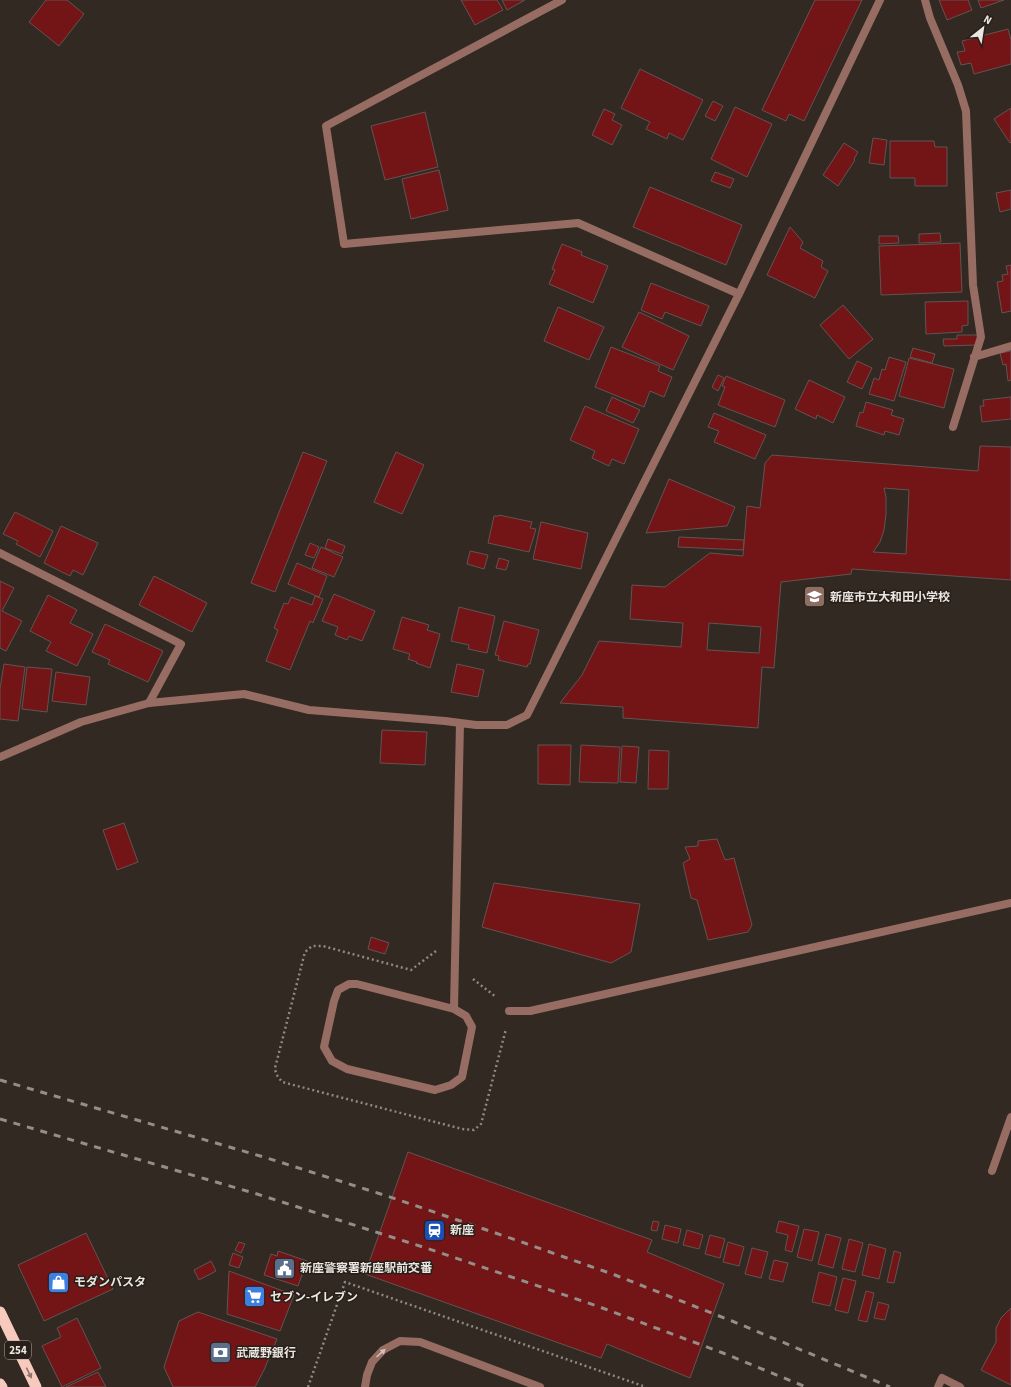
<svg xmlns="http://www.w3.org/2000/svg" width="1011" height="1387" font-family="'Source Sans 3','Noto Sans JP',sans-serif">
  <rect width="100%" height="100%" fill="#312922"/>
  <path fill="#731516" stroke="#615452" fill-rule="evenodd" d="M 46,0 L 67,0 L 84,14 L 59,46 L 29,22 Z
    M 461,0 L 497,0 L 503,10 L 475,25 Z
    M 502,0 L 525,0 L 507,10 Z
    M 815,0 L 862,0 L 804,121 L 789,114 L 786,121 L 762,110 Z
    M 939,0 L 968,0 L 972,10 L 947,20 Z
    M 978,0 L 1004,0 L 981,8 Z
    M 1008,29 L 1011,40 L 1011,64 L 974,74 L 971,63 L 961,65 L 957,52 L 965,51 L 962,41 Z
    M 640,69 L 703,100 L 683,140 L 669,133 L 667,139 L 646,129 L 650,122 L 621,108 Z
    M 713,101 L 723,106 L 715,121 L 705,116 Z
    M 735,107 L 772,124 L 747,177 L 711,159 Z
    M 1011,108 L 1011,142 L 1010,143 L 994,119 Z
    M 604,109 L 615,114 L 612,120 L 622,125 L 612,145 L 592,135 Z
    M 425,112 L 438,167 L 385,180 L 371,126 Z
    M 873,138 L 887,140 L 884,165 L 869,163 Z
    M 890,141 L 934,141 L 935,147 L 947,147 L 947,186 L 915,186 L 915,178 L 890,178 Z
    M 844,143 L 858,152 L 854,159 L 855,160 L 838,186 L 823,175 Z
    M 439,170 L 448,210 L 411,219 L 402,179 Z
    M 715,172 L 734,179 L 730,188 L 711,181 Z
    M 650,187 L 742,225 L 726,265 L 633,227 Z
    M 1011,190 L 1011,209 L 1000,212 L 996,193 Z
    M 790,227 L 803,242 L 800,248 L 823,261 L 821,267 L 828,271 L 815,298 L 767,275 Z
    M 940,233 L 941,242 L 919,243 L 919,234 Z
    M 879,236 L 898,236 L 899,243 L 879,244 Z
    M 960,243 L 962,292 L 881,295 L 879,246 Z
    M 562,244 L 582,252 L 581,255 L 608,266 L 593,303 L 549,284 L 555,270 L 552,269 Z
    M 1011,265 L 1011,311 L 1002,313 L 997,282 L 1003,281 L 1002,275 L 1008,274 L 1006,266 Z
    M 651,283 L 709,306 L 701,326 L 665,312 L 662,319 L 641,310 Z
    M 968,301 L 968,325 L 962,326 L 962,332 L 926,334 L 925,302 Z
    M 843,305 L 873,339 L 849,359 L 820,325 Z
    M 558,307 L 604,327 L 589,360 L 544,341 Z
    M 639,312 L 689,336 L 673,370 L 622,347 Z
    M 957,335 L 977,335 L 978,345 L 944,346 L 943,339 L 957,339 Z
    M 611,347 L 660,366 L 658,371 L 672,377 L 664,397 L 650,391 L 644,407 L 595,387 Z
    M 913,348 L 935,354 L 932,363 L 910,357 Z
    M 1011,351 L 1011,380 L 1008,381 L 1006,364 L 1003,365 L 1000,353 Z
    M 889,357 L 906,362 L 894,401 L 869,394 L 874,378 L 879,380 L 882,369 L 885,370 Z
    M 909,358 L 954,369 L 944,408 L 899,396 Z
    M 857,361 L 872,368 L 862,389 L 847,382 Z
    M 718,375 L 724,378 L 718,391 L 712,387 Z
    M 726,376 L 785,400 L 775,427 L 718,405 L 725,387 L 722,386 Z
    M 809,380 L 845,397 L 833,423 L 817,415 L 816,419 L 795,409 Z
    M 612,397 L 640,410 L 633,423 L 606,411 Z
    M 1011,397 L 1011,419 L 982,422 L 980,406 L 984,406 L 983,400 Z
    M 866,402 L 893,410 L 891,415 L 904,419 L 899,435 L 885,431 L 884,435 L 856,426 L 860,412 L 863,413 Z
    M 585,406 L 639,429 L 624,464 L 612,459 L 609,466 L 592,458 L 595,451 L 570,440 Z
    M 714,413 L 766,435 L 755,459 L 714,442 L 719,431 L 708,427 Z
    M 980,446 L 1011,447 L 1011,580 L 852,569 L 851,574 L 781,582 L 774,668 L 762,667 L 758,728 L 623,718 L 623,707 L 560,703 L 582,675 L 599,641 L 681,647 L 683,623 L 630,619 L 632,585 L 665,587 L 710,553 L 743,556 L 747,506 L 760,508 L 765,463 L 772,455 L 978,471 ZM 884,488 L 909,490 L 906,554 L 873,552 L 880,542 L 884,530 L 886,515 L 886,497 ZM 709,623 L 761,627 L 759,653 L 707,650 Z
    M 303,452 L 327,461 L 275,592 L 251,583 Z
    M 396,452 L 424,465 L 402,514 L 374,502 Z
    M 669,479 L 735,507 L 727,526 L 646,533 Z
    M 15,512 L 53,531 L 40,557 L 16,544 L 18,541 L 3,534 Z
    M 499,515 L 532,522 L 530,528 L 536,529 L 529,552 L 488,543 L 494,516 L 499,516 Z
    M 541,522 L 588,533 L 581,569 L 533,559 Z
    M 61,526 L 98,543 L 83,575 L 73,570 L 70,576 L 44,563 Z
    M 679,537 L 744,540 L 743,550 L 678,547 Z
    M 328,539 L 345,546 L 342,554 L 325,548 Z
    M 310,543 L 319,547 L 314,558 L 305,555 Z
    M 321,547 L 343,557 L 334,577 L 312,568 Z
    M 470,551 L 488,555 L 484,569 L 467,564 Z
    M 499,558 L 509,561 L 506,570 L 496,568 Z
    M 297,563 L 327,576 L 319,597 L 288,584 Z
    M 154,576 L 207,603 L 192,632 L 139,605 Z
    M 0,581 L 14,588 L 2,611 L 22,621 L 6,651 L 0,648 Z
    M 334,594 L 375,611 L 362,641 L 349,636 L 347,640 L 335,635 L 338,627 L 322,621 Z
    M 48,595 L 77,610 L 70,623 L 93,634 L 77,666 L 46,651 L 51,642 L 30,631 Z
    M 315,596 L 323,599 L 313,623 L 310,621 L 290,670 L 266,661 L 278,630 L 274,628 L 284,603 L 288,604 L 291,597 L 312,605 Z
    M 459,607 L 495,616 L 487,653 L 468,649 L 469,645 L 451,641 Z
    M 402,617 L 429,625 L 427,630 L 440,634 L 430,668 L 416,663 L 417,662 L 408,659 L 410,654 L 393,649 Z
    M 504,621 L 539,630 L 530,664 L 528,664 L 527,667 L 498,660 L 499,656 L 495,655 Z
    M 105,624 L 163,651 L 148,682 L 108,664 L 110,660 L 92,652 Z
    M 4,664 L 25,667 L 18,721 L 0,719 L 0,689 Z
    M 457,664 L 484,670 L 478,697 L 451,692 Z
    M 27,667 L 52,669 L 47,712 L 22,709 Z
    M 56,672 L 90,677 L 86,705 L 52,701 Z
    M 382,730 L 427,732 L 425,765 L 380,763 Z
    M 538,745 L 571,745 L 570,785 L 538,784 Z
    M 581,745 L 620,747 L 618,783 L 579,782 Z
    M 622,746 L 639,747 L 636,783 L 620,782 Z
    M 649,750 L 669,751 L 668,789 L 648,789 Z
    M 124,823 L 138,862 L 117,870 L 103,830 Z
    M 717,839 L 725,860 L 734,858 L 752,925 L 748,932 L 708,940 L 697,900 L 691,898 L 683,863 L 690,859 L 685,847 L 698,846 L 698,841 Z
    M 494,883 L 640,904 L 631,952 L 611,963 L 482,927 Z
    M 371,937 L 389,943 L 385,954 L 368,949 Z
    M 408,1152 L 652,1240 L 647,1252 L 724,1284 L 690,1378 L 607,1344 L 601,1358 L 365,1274 Z
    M 653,1221 L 659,1222 L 657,1231 L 651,1230 Z
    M 779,1221 L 799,1226 L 792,1252 L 785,1250 L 788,1235 L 776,1232 Z
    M 665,1225 L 681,1229 L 678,1243 L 662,1239 Z
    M 804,1229 L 819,1232 L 812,1261 L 797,1257 Z
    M 687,1230 L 703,1235 L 699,1249 L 683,1245 Z
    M 86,1233 L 113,1289 L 44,1321 L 18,1265 Z
    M 826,1234 L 841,1238 L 833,1268 L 818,1264 Z
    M 710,1235 L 725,1239 L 720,1258 L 705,1254 Z
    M 849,1239 L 863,1243 L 855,1272 L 842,1269 Z
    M 239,1242 L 245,1244 L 241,1253 L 235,1250 Z
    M 728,1242 L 744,1247 L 739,1266 L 723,1262 Z
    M 869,1244 L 886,1249 L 879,1279 L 862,1275 Z
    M 752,1248 L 768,1252 L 761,1278 L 745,1274 Z
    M 278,1251 L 307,1261 L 298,1286 L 264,1275 L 271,1254 L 277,1256 Z
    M 894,1251 L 901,1253 L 894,1283 L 887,1282 Z
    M 233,1253 L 243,1257 L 239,1268 L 229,1265 Z
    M 774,1260 L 788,1263 L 783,1282 L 769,1279 Z
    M 211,1261 L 216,1271 L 199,1280 L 194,1270 Z
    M 229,1271 L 294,1295 L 280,1331 L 227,1314 Z
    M 819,1272 L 837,1277 L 830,1306 L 812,1302 Z
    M 843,1278 L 856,1281 L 848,1313 L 835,1310 Z
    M 866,1291 L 874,1293 L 867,1322 L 858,1320 Z
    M 878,1302 L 889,1305 L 885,1320 L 874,1318 Z
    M 1011,1308 L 1011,1385 L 981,1370 L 996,1342 L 996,1328 L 1001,1318 Z
    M 198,1312 L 277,1339 L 264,1370 L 255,1387 L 173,1387 L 164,1367 L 179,1321 Z
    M 77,1318 L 101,1368 L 62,1387 L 42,1346 L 61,1337 L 57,1328 Z
    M 98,1372 L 106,1387 L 66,1387 Z"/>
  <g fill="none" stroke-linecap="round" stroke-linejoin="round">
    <path stroke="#908983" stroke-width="2.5" stroke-dasharray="2 3" stroke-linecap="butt" d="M 436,951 L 411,970 L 323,946 L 312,946 L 305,952 L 275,1068 L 276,1074 L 282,1082 L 462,1129 L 474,1130 L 481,1124 L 506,1029
      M 473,979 L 496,997
      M 308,1387 L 345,1282 L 646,1387"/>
    <path stroke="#976c62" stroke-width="8" d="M 925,0 L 930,18 L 958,85 L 966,111 L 973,285 L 981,337 L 953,427
      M 974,357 L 1011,346
      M 0,553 L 181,644 L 149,703"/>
    <path stroke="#976c62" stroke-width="8" d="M 562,0 L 326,126 L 344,244 L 578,223 L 739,294
      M 0,757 L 81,722 L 149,703 L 244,694 L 309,710 L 445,721 L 476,725 L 507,725 L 527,715 L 739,294 L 880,0
      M 349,984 L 357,984 L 454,1009 L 466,1016 L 472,1027 L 462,1077 L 451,1085 L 435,1090 L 347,1069 L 332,1061 L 324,1047 L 334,1001 L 338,990 Z
      M 454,1009 L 460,723
      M 509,1011 L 530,1011
      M 992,1171 L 1011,1117
      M 365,1387 L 367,1375 L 372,1362 L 383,1350 L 400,1341 L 420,1342 L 540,1387
      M 938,1387 L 942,1378 L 960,1387"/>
    <path stroke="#976c62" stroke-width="8" d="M 530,1011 L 1011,903"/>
    <path stroke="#f8cabe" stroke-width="11" d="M 0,1312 L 36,1387
      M 0,1384 L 2,1387"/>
    <path stroke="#958e88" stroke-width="3" stroke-dasharray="7 7" stroke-linecap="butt" d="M 0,1080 L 267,1158 L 387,1196 L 516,1240 L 615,1275 L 732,1321 L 890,1387
      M 0,1119 L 257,1194 L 426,1248 L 597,1306 L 723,1353 L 806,1387"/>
  </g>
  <defs><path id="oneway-solid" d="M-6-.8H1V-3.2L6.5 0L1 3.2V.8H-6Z"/></defs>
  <use fill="#d2c1bb" href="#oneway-solid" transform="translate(381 1353) rotate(-42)"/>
  <use fill="#90746b" href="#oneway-solid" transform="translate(29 1373) rotate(64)"/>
  <defs>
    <symbol id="school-square" viewBox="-11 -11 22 22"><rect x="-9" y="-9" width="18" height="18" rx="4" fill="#8d6e63" stroke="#271f18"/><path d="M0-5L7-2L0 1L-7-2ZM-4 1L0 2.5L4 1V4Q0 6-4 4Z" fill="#fff"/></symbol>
    <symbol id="station-square" viewBox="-11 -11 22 22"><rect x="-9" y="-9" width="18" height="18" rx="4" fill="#1a4fb4" stroke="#271f18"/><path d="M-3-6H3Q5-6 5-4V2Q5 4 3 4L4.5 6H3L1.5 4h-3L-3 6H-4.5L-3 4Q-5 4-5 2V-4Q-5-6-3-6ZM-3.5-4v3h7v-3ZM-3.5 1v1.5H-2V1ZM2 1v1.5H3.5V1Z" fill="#fff"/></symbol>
    <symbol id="civic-square" viewBox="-11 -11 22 22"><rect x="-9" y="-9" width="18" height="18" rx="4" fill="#5c6f8a" stroke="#271f18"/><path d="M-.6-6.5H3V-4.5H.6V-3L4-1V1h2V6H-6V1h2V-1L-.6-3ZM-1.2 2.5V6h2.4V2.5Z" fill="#fff"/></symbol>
    <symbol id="shop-square" viewBox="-11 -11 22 22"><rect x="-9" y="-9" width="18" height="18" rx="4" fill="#3f7fe0" stroke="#271f18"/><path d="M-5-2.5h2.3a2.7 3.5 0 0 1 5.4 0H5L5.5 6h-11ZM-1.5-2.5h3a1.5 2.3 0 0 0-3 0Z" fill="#fff"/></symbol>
    <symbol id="supermarket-square" viewBox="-11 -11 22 22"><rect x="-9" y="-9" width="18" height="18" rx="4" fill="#3f7fe0" stroke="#271f18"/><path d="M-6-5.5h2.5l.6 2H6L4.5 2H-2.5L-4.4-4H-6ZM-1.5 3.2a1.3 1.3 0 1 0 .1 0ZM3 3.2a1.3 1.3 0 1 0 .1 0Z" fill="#fff"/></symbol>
    <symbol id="bank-square" viewBox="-11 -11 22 22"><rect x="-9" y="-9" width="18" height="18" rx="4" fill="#5c6f8a" stroke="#271f18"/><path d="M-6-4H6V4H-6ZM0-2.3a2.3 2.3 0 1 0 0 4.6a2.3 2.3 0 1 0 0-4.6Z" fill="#fff"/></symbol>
  </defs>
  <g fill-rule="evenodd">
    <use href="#school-square" x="802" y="584" width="25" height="25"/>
    <use href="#station-square" x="422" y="1218" width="25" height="25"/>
    <use href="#civic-square" x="272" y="1256" width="25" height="25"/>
    <use href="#shop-square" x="46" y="1270" width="25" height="25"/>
    <use href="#supermarket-square" x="242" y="1284" width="25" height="25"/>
    <use href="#bank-square" x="208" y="1340" width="25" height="25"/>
  </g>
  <g text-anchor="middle" stroke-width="3" stroke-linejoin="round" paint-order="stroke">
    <rect fill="#271f18" stroke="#b0aaa5" stroke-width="1" x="5" y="1341" width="26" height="18" rx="3"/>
    <g font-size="11" font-weight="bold" fill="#ebe6e1">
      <text x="18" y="1354">254</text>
    </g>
    <g font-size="12" font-weight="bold" fill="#ebe6e1" stroke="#271f18" text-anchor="start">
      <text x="830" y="601">新座市立大和田小学校</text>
      <text x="450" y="1234">新座</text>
      <text x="300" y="1272">新座警察署新座駅前交番</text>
      <text x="74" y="1286">モダンパスタ</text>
      <text x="270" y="1301">セブン-イレブン</text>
      <text x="236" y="1357">武蔵野銀行</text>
    </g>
  </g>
  <g transform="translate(983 28) rotate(30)" stroke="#271f18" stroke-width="3" paint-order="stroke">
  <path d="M0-3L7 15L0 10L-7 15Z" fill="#ebe6e1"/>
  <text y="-6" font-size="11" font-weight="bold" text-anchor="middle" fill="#ebe6e1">N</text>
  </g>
</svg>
